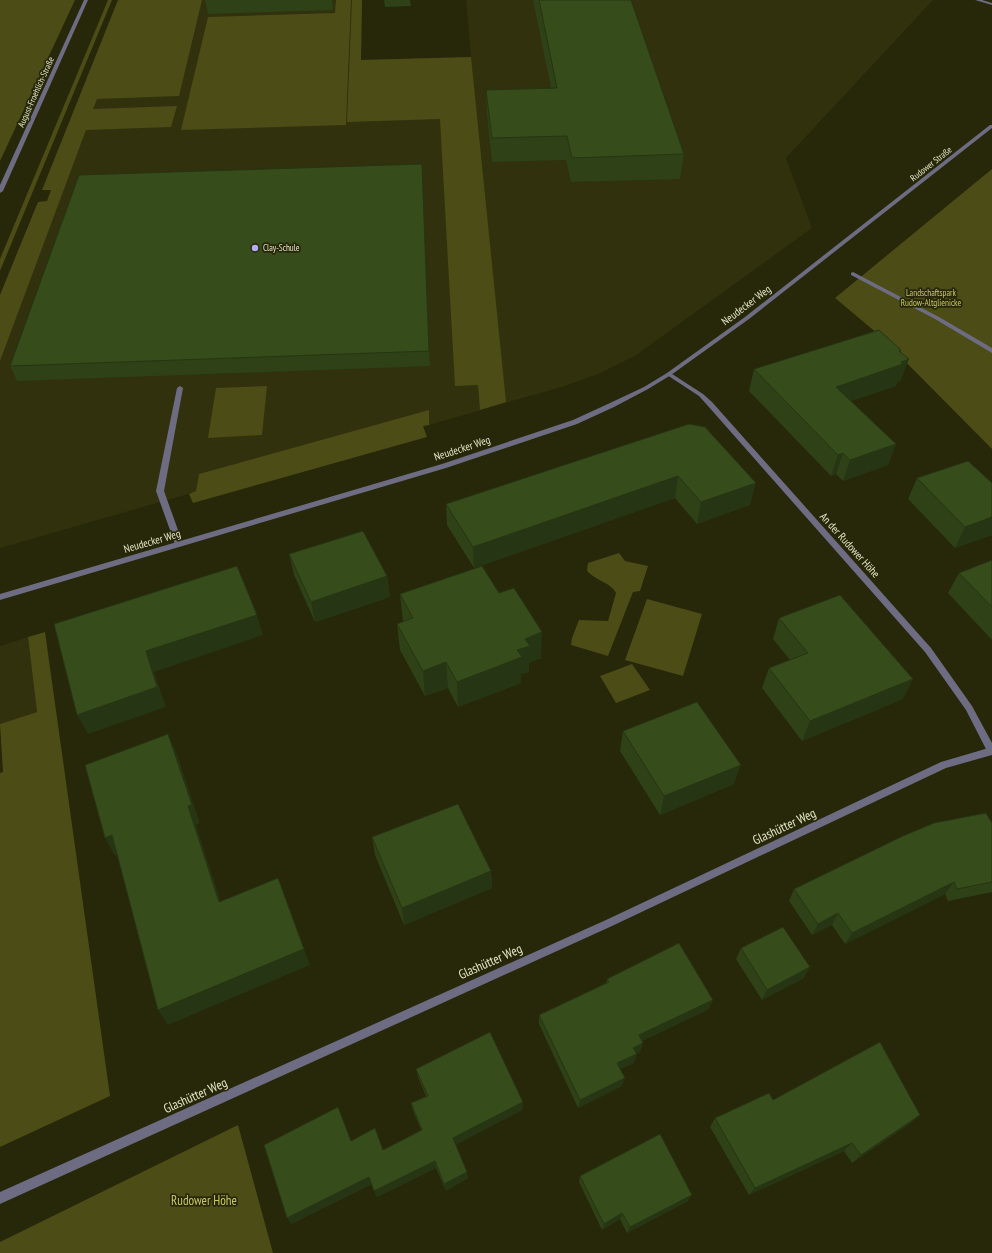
<svg xmlns="http://www.w3.org/2000/svg" width="992" height="1253" font-family="'PT Sans Narrow',sans-serif">
  <rect width="100%" height="100%" fill="#272709"/>
  <path fill="#31310d" d="M 118,0 L 362,0 L 361,60 L 471,57 L 466,0 L 933,0 L 786,158 L 812,228 L 635,356 L 598,374 L 565,386 L 0,548 L 0,295 L 38,202 L 47,201 L 51,190 L 42,190 Z
    M 28,637 L 37,712 L 0,724 L 0,646 Z"/>
  <path fill="#4c4c17" d="M 0,0 L 75,0 L 0,161 Z
    M 108,0 L 112,0 L 0,271 L 0,259 Z
    M 118,0 L 202,0 L 179,96 L 97,99 L 93,109 L 177,106 L 171,127 L 86,130 L 0,361 L 0,295 L 38,202 L 47,201 L 51,190 L 42,190 Z
    M 336,0 L 351,0 L 346,125 L 181,130 L 208,17 L 335,13 Z
    M 352,0 L 362,0 L 361,60 L 471,57 L 506,402 L 480,410 L 478,385 L 455,386 L 440,119 L 347,122 Z
    M 992,169 L 992,449 L 878,334 L 835,298 Z
    M 267,386 L 262,435 L 208,438 L 216,388 Z
    M 429,410 L 429,425 L 423,426 L 427,437 L 193,503 L 189,494 L 196,491 L 199,474 Z
    M 619,553 L 625,561 L 648,566 L 640,591 L 633,592 L 608,656 L 571,645 L 572,638 L 579,620 L 608,621 L 616,593 C 610,582 596,581 587,571 L 588,563 Z
    M 647,599 L 702,614 L 683,676 L 625,660 Z
    M 45,632 L 110,1096 L 0,1147 L 0,773 L 3,772 L 0,724 L 37,712 L 28,637 Z
    M 632,664 L 650,690 L 616,703 L 600,676 Z
    M 238,1125 L 273,1253 L 0,1253 L 0,1242 Z"/>
  <g fill="none" stroke-linecap="round" stroke-linejoin="round">
    <path fill="#6e6c83" fill-rule="evenodd" d="M 975,0 L 982,0 L 992,3 L 992,5 Z
      M 669,372 L 703,394 L 712,402 L 931,648 L 972,706 L 992,743 L 992,753 L 988,753 L 966,710 L 925,652 L 708,406 L 699,396 L 667,375 L 666,374 Z
      M 180,386 L 183,388 L 164,491 L 183,544 L 179,547 L 175,544 L 156,491 L 177,388 Z"/>
    <path fill="#6e6c83" fill-rule="evenodd" d="M 853,272 L 939,317 L 992,348 L 992,353 L 935,319 L 851,275 L 851,273 Z"/>
    <path fill="#6e6c83" fill-rule="evenodd" d="M 992,747 L 992,755 L 946,768 L 612,926 L 0,1204 L 0,1192 L 606,920 L 941,762 Z"/>
    <path fill="#6e6c83" fill-rule="evenodd" d="M 84,0 L 88,0 L 3,191 L 0,193 L 0,185 Z
      M 990,125 L 992,125 L 992,128 L 749,319 L 671,375 L 648,389 L 614,407 L 577,424 L 446,468 L 0,600 L 0,594 L 442,464 L 573,420 L 610,403 L 644,387 L 667,373 L 745,317 Z"/>
  </g>
  <path fill="#2f4117" d="M 205,0 L 334,0 L 333,10 L 208,14 Z
    M 384,0 L 410,0 L 411,6 L 385,7 Z
    M 533,0 L 631,0 L 684,154 L 680,179 L 571,182 L 566,160 L 492,162 L 487,114 L 486,90 L 551,88 Z
    M 423,179 L 430,366 L 17,381 L 10,366 Z
    M 901,352 L 901,380 L 897,382 L 896,386 L 851,401 L 896,444 L 888,465 L 843,481 L 836,474 L 831,476 L 749,391 L 754,369 Z
    M 689,424 L 750,505 L 697,524 L 675,498 L 474,568 L 447,525 L 446,504 Z
    M 917,478 L 992,483 L 992,535 L 955,548 L 908,499 Z
    M 289,554 L 387,576 L 390,597 L 315,622 L 294,575 Z
    M 992,560 L 992,640 L 948,593 L 959,573 Z
    M 499,593 L 541,658 L 529,663 L 529,672 L 521,674 L 521,683 L 458,707 L 448,688 L 425,696 L 400,650 L 397,624 L 403,622 L 400,594 Z
    M 779,618 L 903,699 L 802,741 L 762,688 L 769,668 L 790,660 L 773,639 Z
    M 623,731 L 734,784 L 660,815 L 620,751 Z
    M 992,823 L 992,892 L 948,901 L 945,894 L 845,944 L 832,925 L 812,935 L 789,901 L 794,889 Z
    M 372,837 L 491,871 L 492,888 L 404,925 L 375,855 Z
    M 741,948 L 804,978 L 762,1000 L 736,959 Z
    M 607,979 L 709,1009 L 642,1041 L 643,1043 L 640,1052 L 636,1054 L 634,1063 L 620,1069 L 622,1086 L 578,1108 L 539,1024 L 539,1015 L 606,983 Z
    M 416,1069 L 523,1102 L 522,1110 L 455,1145 L 468,1178 L 446,1191 L 436,1168 L 377,1197 L 372,1184 L 291,1224 L 351,1141 L 383,1150 L 421,1130 L 413,1111 L 411,1103 L 426,1096 L 418,1077 Z
    M 773,1100 L 911,1123 L 852,1163 L 844,1151 L 749,1195 L 710,1127 L 715,1118 Z
    M 580,1176 L 688,1201 L 627,1233 L 620,1219 L 602,1230 L 579,1182 Z"/>
  <path fill="#263513" d="M 332,0 L 334,0 L 333,10 Z
    M 422,164 L 423,179 L 430,366 L 429,351 Z
    M 901,350 L 895,367 L 901,362 L 909,359 L 901,380 L 897,382 L 896,386 L 829,408 L 836,387 Z
    M 896,444 L 888,465 L 843,481 L 850,460 Z
    M 843,453 L 836,474 L 831,476 L 838,455 Z
    M 678,476 L 675,498 L 474,568 L 473,547 Z
    M 756,483 L 750,505 L 697,524 L 701,502 Z
    M 992,517 L 992,535 L 955,548 L 965,527 Z
    M 387,576 L 390,597 L 315,622 L 311,602 Z
    M 257,615 L 263,635 L 154,672 L 166,707 L 88,734 L 77,715 L 146,651 Z
    M 542,632 L 541,658 L 529,663 L 529,672 L 521,674 L 521,683 L 458,707 L 457,682 L 517,650 L 525,639 Z
    M 446,662 L 448,688 L 425,696 L 423,671 Z
    M 913,679 L 903,699 L 802,741 L 810,721 Z
    M 168,734 L 177,754 L 200,823 L 196,825 L 226,918 L 219,902 L 188,806 Z
    M 741,765 L 734,784 L 660,815 L 664,796 Z
    M 112,835 L 122,853 L 115,856 L 105,838 Z
    M 491,871 L 492,888 L 404,925 L 402,908 Z
    M 954,882 L 945,894 L 845,944 L 852,933 Z
    M 838,913 L 832,925 L 812,935 L 818,924 Z
    M 304,949 L 310,965 L 168,1025 L 158,1010 Z
    M 810,967 L 804,978 L 762,1000 L 767,990 Z
    M 713,1000 L 709,1009 L 636,1044 L 639,1035 Z
    M 643,1043 L 640,1052 L 631,1056 L 637,1054 L 634,1063 L 615,1071 L 617,1063 L 633,1048 Z
    M 625,1078 L 622,1086 L 578,1108 L 580,1100 Z
    M 523,1102 L 522,1110 L 454,1146 L 453,1138 Z
    M 920,1115 L 911,1123 L 852,1163 L 861,1155 Z
    M 852,1143 L 844,1151 L 749,1195 L 755,1188 Z
    M 435,1161 L 436,1168 L 377,1197 L 374,1191 Z
    M 467,1172 L 468,1178 L 446,1191 L 444,1184 Z
    M 369,1177 L 372,1184 L 291,1224 L 287,1218 Z
    M 692,1195 L 688,1201 L 627,1233 L 630,1227 Z
    M 622,1213 L 620,1219 L 602,1230 L 604,1224 Z"/>
  <path fill="#374c1b" stroke="#263513" d="M 539,0 L 631,0 L 684,154 L 572,158 L 567,136 L 492,138 L 486,90 L 557,88 Z
    M 422,164 L 429,351 L 10,366 L 79,175 Z
    M 879,330 L 901,350 L 899,351 L 909,359 L 901,362 L 903,364 L 836,387 L 896,444 L 850,460 L 843,453 L 838,455 L 754,369 Z
    M 689,424 L 705,427 L 756,483 L 701,502 L 678,476 L 473,547 L 446,504 Z
    M 968,461 L 992,483 L 992,517 L 965,527 L 917,478 Z
    M 363,531 L 387,576 L 311,602 L 289,554 Z
    M 992,560 L 992,607 L 959,573 Z
    M 237,566 L 257,615 L 146,651 L 157,687 L 77,715 L 54,624 Z
    M 482,566 L 499,593 L 514,588 L 542,632 L 525,639 L 530,646 L 517,650 L 522,657 L 457,682 L 446,662 L 423,671 L 397,624 L 413,618 L 400,594 Z
    M 840,595 L 913,679 L 810,721 L 769,668 L 808,653 L 779,618 Z
    M 697,702 L 741,765 L 664,796 L 623,731 Z
    M 168,734 L 192,805 L 188,806 L 219,902 L 278,878 L 304,949 L 158,1010 L 112,835 L 105,838 L 85,765 Z
    M 458,804 L 491,871 L 402,908 L 372,837 Z
    M 986,813 L 992,823 L 992,882 L 957,889 L 954,882 L 852,933 L 838,913 L 818,924 L 794,889 L 903,836 L 934,823 Z
    M 783,927 L 810,967 L 767,990 L 741,948 Z
    M 679,943 L 713,1000 L 639,1035 L 643,1043 L 633,1048 L 637,1054 L 617,1063 L 625,1078 L 580,1100 L 539,1015 L 609,982 L 607,979 Z
    M 490,1032 L 523,1102 L 453,1138 L 467,1172 L 444,1184 L 435,1161 L 374,1191 L 369,1177 L 287,1218 L 264,1145 L 338,1107 L 351,1141 L 375,1128 L 383,1150 L 422,1130 L 411,1103 L 428,1096 L 416,1069 Z
    M 880,1042 L 920,1115 L 861,1155 L 852,1143 L 755,1188 L 715,1118 L 769,1093 L 773,1100 Z
    M 660,1134 L 692,1195 L 630,1227 L 622,1213 L 604,1224 L 580,1176 Z"/>
  <circle fill="#b5acf8" stroke="#272709" stroke-width="1.5" cx="255" cy="248" r="4"/>
  <g text-anchor="middle" stroke-width="3.5" stroke-linejoin="round" paint-order="stroke">
    <g font-size="9" fill="#e4e6c8" stroke="#272709">
      <text transform="translate(36 92) rotate(-66)" y="3">August-Froehlich-Straße</text>
      <text transform="translate(931 164) rotate(-38)" y="3">Rudower Straße</text>
    </g>
    <g font-size="9" fill="#e4e6c8" stroke="#272709" text-anchor="start">
      <text x="263" y="251">Clay-Schule</text>
    </g>
    <g font-size="9" fill="#c9c962" stroke="#272709">
      <text x="931" y="296">Landschaftspark<tspan x="931" dy="10">Rudow-Altglienicke</tspan></text>
    </g>
    <g font-size="11" fill="#e4e6c8" stroke="#272709">
      <text transform="translate(746 305) rotate(-37)" y="4">Neudecker Weg</text>
      <text transform="translate(462 448) rotate(-18)" y="4">Neudecker Weg</text>
      <text transform="translate(152 541) rotate(-16)" y="4">Neudecker Weg</text>
      <text transform="translate(850 545) rotate(48)" y="4">An der Rudower Höhe</text>
    </g>
    <g font-size="13" fill="#e4e6c8" stroke="#272709">
      <text transform="translate(784 826) rotate(-25)" y="5">Glashütter Weg</text>
      <text transform="translate(490 961) rotate(-24)" y="5">Glashütter Weg</text>
      <text transform="translate(195 1095) rotate(-24)" y="5">Glashütter Weg</text>
    </g>
    <g font-size="13" fill="#c9c962" stroke="#272709">
      <text x="204" y="1205">Rudower Höhe</text>
    </g>
  </g>
</svg>
